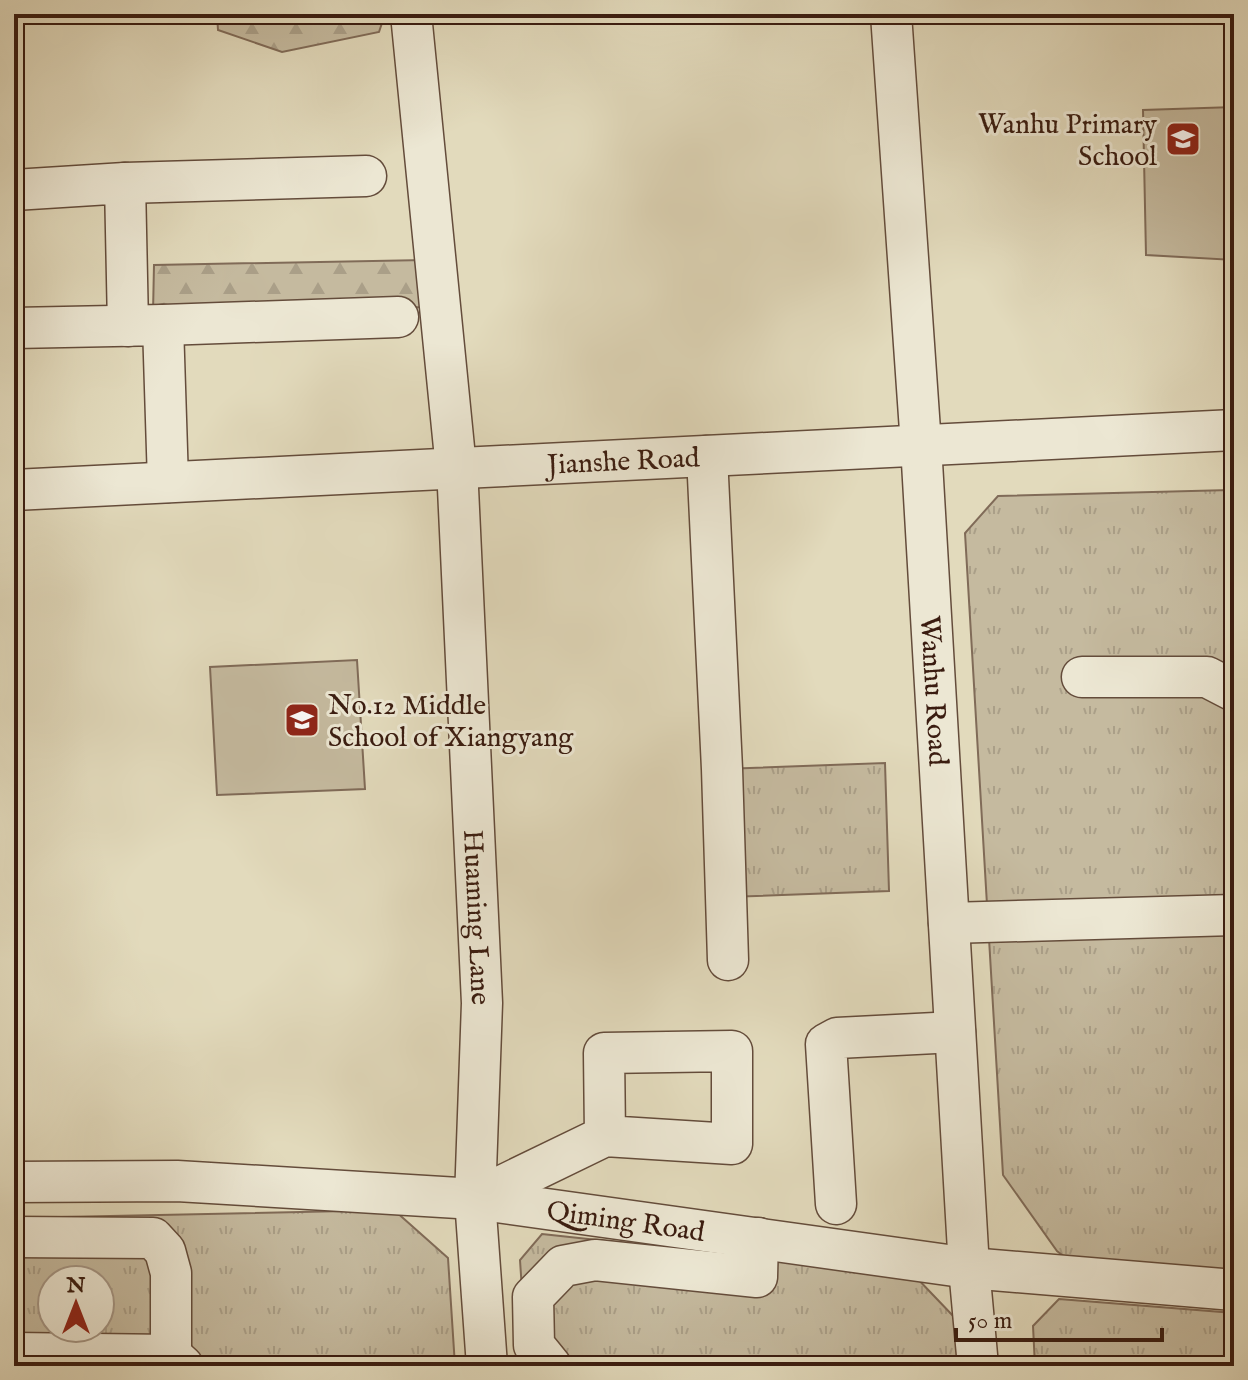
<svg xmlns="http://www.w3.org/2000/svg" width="1248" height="1380" font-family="'IM FELL English',serif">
  <defs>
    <pattern id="grass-tufts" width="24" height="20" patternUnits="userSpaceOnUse" patternTransform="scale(2)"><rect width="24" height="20" fill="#c5ba9f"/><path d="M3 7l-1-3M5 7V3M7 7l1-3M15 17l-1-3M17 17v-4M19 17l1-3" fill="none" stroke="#aa9f88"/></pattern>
    <pattern id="forest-firs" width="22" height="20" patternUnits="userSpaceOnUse" patternTransform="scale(2)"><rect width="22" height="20" fill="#c5ba9f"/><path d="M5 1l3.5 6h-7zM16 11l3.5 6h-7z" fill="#aa9f88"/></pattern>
  </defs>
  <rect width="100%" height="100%" fill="#e2dabc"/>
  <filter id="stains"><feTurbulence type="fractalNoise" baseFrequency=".0025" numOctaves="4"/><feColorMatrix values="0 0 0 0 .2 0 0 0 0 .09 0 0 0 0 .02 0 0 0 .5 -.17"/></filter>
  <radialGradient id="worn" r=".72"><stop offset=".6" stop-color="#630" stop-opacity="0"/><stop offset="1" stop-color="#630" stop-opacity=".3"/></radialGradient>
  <path fill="url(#grass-tufts)" stroke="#806b58" stroke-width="2" fill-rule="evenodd" d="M 1230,490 L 1234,508 L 1234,1290 L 1092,1278 L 1057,1251 L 1003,1175 L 965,533 L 998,496 Z
    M 885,763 L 889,891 L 727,897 L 722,769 Z
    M 394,1210 L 448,1258 L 455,1366 L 14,1366 L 14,1218 ZM 52,1280 L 100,1280 L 100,1328 L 52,1328 Z
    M 542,1234 L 913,1274 L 956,1319 L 958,1366 L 527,1366 L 520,1260 Z
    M 1059,1299 L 1234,1313 L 1234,1366 L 1035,1366 L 1033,1326 Z"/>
  <path fill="url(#forest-firs)" stroke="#806b58" stroke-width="2" d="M 217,14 L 385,14 L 379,32 L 282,52 L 218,30 Z
    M 425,260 L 427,307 L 153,313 L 154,265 Z"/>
  <path fill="#c5ba9f" stroke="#806b58" stroke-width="2" d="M 1234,107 L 1234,260 L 1146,255 L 1143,110 Z
    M 357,660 L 365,789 L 217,795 L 210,667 Z"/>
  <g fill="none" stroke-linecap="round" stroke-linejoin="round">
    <defs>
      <g id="minor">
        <path id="s1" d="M 411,14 L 458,488 L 482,1003 L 475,1199 L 487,1366"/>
        <path id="s2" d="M 891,14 L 921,445 L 969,1268 L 978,1366"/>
        <path d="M 125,183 L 366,176"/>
        <path d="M 14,190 L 125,183 L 128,326"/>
        <path d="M 163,325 L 398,317"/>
        <path d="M 14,328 L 163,325 L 168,482"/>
        <path d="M 707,456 L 722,769 L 728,960"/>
        <path id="s3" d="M 14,490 L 1234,430"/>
        <path d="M 1082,677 L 1207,677 L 1234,691"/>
        <path d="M 949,923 L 1234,915"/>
        <path id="s4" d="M 14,1182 L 177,1181 L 475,1199 L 969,1268 L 1234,1290"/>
        <path d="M 475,1199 L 605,1136 L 732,1144 L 732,1051 L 604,1053 L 605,1136"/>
        <path d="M 836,1204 L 826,1044 L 837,1038 L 955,1032"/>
        <path d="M 14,1237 L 153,1238 L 165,1251 L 171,1273 L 171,1355"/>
        <path d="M 14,1353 L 171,1355 L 183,1366"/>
        <path d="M 551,1366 L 534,1345 L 533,1297 L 563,1266 L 595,1260 L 757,1277 L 758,1238"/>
      </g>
    </defs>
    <use href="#minor" stroke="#644c3b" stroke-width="43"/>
    <use href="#minor" stroke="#ece7d3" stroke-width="40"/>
  </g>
  <defs>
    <symbol id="school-square" viewBox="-11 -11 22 22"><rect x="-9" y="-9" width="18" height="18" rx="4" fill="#8f2418" stroke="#ece7d3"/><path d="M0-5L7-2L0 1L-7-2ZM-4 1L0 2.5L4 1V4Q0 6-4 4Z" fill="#fff"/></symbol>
  </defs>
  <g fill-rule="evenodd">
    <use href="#school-square" x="1163" y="119" width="40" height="40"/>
    <use href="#school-square" x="282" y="700" width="40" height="40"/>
  </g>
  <g text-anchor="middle" stroke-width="6" stroke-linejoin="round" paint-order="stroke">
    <g font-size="28" fill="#3a1c10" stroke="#ece7d3" text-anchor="end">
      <text x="1157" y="133">Wanhu Primary<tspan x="1157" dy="32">School</tspan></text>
      <text x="328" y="714" text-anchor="start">No.12 Middle<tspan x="328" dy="32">School of Xiangyang</tspan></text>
    </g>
    <g font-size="28" fill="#3a1c10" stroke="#ece7d3">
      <text dy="10" stroke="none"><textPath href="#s3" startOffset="610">Jianshe Road</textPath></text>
      <text dy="10" stroke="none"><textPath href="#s2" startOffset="678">Wanhu Road</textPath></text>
      <text dy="10" stroke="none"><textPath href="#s1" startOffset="906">Huaming Lane</textPath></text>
      <text dy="10" stroke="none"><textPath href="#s4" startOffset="614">Qiming Road</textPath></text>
    </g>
  </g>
  <rect width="1248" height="1380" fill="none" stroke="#e2dabc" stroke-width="48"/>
  <rect x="16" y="16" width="1216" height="1348" fill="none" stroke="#3a1c10" stroke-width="4"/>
  <rect x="24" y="24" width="1200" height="1332" fill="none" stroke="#3a1c10" stroke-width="2"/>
  <g transform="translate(76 1304)"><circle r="38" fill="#ece7d3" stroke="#a59685" stroke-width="2"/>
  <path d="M0-6L14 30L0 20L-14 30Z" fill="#8f2418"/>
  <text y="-12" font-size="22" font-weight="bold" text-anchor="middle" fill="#3a1c10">N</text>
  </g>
  <path d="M956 1328v12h206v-12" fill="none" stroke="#3a1c10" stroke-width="4"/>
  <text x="968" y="1328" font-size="24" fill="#3a1c10" stroke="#ece7d3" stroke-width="6" paint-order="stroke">50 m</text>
  <rect width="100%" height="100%" filter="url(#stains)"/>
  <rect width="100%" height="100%" fill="url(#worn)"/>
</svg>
